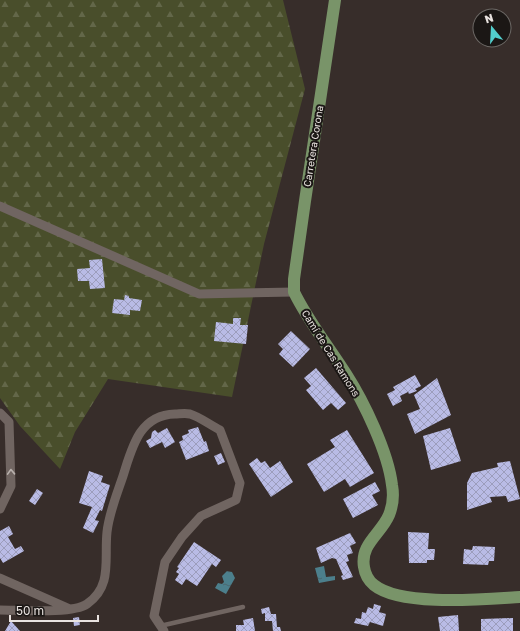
<svg xmlns="http://www.w3.org/2000/svg" width="520" height="631" font-family="'Golos Text',sans-serif">
  <defs>
    <pattern id="forest-firs" width="22" height="20" patternUnits="userSpaceOnUse"><rect width="22" height="20" fill="#494e2b"/><path d="M5 1l3.5 6h-7zM16 11l3.5 6h-7z" fill="#636749"/></pattern>
    <pattern id="water-ripples" width="26" height="14" patternUnits="userSpaceOnUse"><rect width="26" height="14" fill="#4c7f8c"/><path d="M2 4q2-2 4 0t4 0M15 11q2-2 4 0t4 0" fill="none" stroke="#4a676f"/></pattern>
    <pattern id="building-cross-hatch" width="8" height="8" patternUnits="userSpaceOnUse"><rect width="8" height="8" fill="#b9bbe5"/><path d="M0 0l8 8M0 8l8-8" fill="none" stroke="#9c9dbc"/></pattern>
  </defs>
  <rect width="100%" height="100%" fill="#372d2a"/>
  <path fill="url(#forest-firs)" d="M 0,0 L 283,0 L 305,89 L 264,244 L 232,397 L 108,379 L 75,432 L 60,469 L 20,426 L 0,398 Z"/>
  <path fill="url(#water-ripples)" d="M 324,566 L 326,577 L 335,576 L 335,580 L 319,583 L 315,568 Z
    M 227,571 L 232,572 L 235,578 L 226,594 L 215,588 L 218,583 L 222,584 L 224,582 L 222,576 Z"/>
  <path fill="url(#building-cross-hatch)" d="M 102,259 L 105,288 L 90,289 L 89,281 L 78,281 L 77,269 L 90,268 L 89,260 Z
    M 125,295 L 129,296 L 129,298 L 142,300 L 140,311 L 130,310 L 130,315 L 112,313 L 114,299 L 124,300 Z
    M 233,318 L 241,318 L 240,325 L 248,325 L 246,344 L 214,341 L 216,322 L 233,324 Z
    M 291,331 L 310,349 L 293,367 L 279,354 L 283,349 L 278,344 Z
    M 316,368 L 346,403 L 338,410 L 331,403 L 323,410 L 306,390 L 311,386 L 304,378 Z
    M 415,375 L 421,386 L 415,389 L 417,391 L 409,394 L 408,392 L 400,396 L 402,401 L 393,406 L 387,394 L 395,390 L 393,387 Z
    M 437,378 L 451,415 L 415,434 L 407,414 L 420,409 L 414,395 Z
    M 198,427 L 204,442 L 206,441 L 209,451 L 186,460 L 179,442 L 183,440 L 182,436 L 189,433 L 188,430 Z
    M 167,428 L 175,442 L 165,448 L 162,442 L 150,448 L 146,441 L 151,438 L 152,432 L 155,430 L 158,433 Z
    M 450,428 L 461,461 L 431,470 L 423,436 Z
    M 347,430 L 374,473 L 350,487 L 345,479 L 324,492 L 307,464 L 335,447 L 330,440 Z
    M 221,453 L 225,462 L 218,465 L 214,456 Z
    M 257,458 L 261,463 L 265,461 L 270,468 L 280,461 L 293,482 L 271,497 L 249,464 Z
    M 510,461 L 520,499 L 508,502 L 506,496 L 490,497 L 492,502 L 467,510 L 467,483 L 472,473 L 498,467 L 497,463 Z
    M 89,471 L 103,476 L 101,482 L 110,485 L 102,511 L 100,510 L 95,520 L 99,521 L 93,533 L 83,528 L 92,507 L 79,503 Z
    M 375,482 L 380,491 L 372,495 L 378,505 L 353,518 L 343,499 Z
    M 37,489 L 43,493 L 35,505 L 29,501 Z
    M 9,526 L 13,534 L 8,537 L 15,549 L 21,546 L 24,551 L 3,563 L 0,558 L 0,531 Z
    M 408,532 L 429,533 L 428,549 L 435,549 L 434,560 L 427,560 L 427,563 L 409,563 Z
    M 350,533 L 356,543 L 350,546 L 353,553 L 347,555 L 349,561 L 346,562 L 353,577 L 343,580 L 341,576 L 343,575 L 336,559 L 332,558 L 321,563 L 316,548 Z
    M 194,542 L 221,560 L 216,567 L 212,564 L 197,586 L 186,579 L 182,585 L 175,580 L 179,574 L 176,572 L 179,568 L 177,567 Z
    M 473,546 L 495,547 L 494,561 L 489,561 L 488,565 L 463,564 L 464,549 L 472,550 Z
    M 374,604 L 381,606 L 379,612 L 386,614 L 383,626 L 370,622 L 368,626 L 354,623 L 356,618 L 361,619 L 362,612 L 366,613 L 368,607 L 373,609 Z
    M 269,607 L 271,614 L 276,614 L 277,627 L 280,627 L 281,631 L 273,631 L 272,621 L 265,621 L 265,613 L 262,614 L 261,609 Z
    M 458,615 L 459,631 L 440,631 L 438,617 Z
    M 79,617 L 80,625 L 74,626 L 73,618 Z
    M 253,618 L 255,631 L 236,631 L 236,625 L 244,625 L 243,620 Z
    M 513,618 L 513,631 L 481,631 L 481,619 Z
    M 11,621 L 20,631 L 5,631 Z"/>
  <g fill="none" stroke-linecap="round" stroke-linejoin="round">
    <path stroke="#706561" stroke-width="4.5" d="M 160,626 L 243,607"/>
    <path stroke="#706561" stroke-width="9" d="M 0,206 L 199,294 L 294,292
      M 0,413 L 9,422 L 11,486 L 0,509
      M 0,578 L 70,609
      M 0,610 C 19,610 73,614 87,604 C 113,586 104,559 107,532 C 109,513 117,494 123,476 C 132,448 139,415 175,414 C 179,414 185,413 190,414 C 200,417 210,425 220,430 L 240,483 L 236,500 L 201,516 L 182,537 L 165,562 L 154,616 L 164,631"/>
    <path stroke="#799469" stroke-width="12" d="M 335,0 L 305,201 L 294,279 L 294,292 C 308,321 329,347 346,374 C 364,402 388,452 392,485 C 394,496 393,505 389,515 C 381,534 360,544 364,567 C 365,574 369,581 374,585 C 401,607 485,599 520,597"/>
  </g>
  <defs><path id="oneway-chevron" d="M-2-3.5L2.5 0L-2 3.5" fill="none" stroke-width="1.6" stroke-linecap="round" stroke-linejoin="round"/></defs>
  <use stroke="#b9b1ad" href="#oneway-chevron" transform="translate(11 472) rotate(-92)"/>
  <g text-anchor="middle" stroke-width="4" stroke-linejoin="round" paint-order="stroke">
    <g font-size="10" fill="#e9e3e0" stroke="#1b1715">
      <text transform="translate(313 146) rotate(-81)" y="4">Carretera Corona</text>
      <text transform="translate(331 353) rotate(58)" y="4">Camí de Cas Ramons</text>
    </g>
  </g>
  <g transform="translate(492 28) rotate(342)"><circle r="19" fill="#1b1715" stroke="#6d6966"/>
  <path d="M0-3L7 15L0 10L-7 15Z" fill="#52cdcc"/>
  <text y="-6" font-size="11" font-weight="bold" text-anchor="middle" fill="#e9e3e0">N</text>
  </g>
  <path d="M10 615v6h88v-6" fill="none" stroke="#e9e3e0" stroke-width="2"/>
  <text x="16" y="615" font-size="12" fill="#e9e3e0" stroke="#1b1715" stroke-width="3" paint-order="stroke">50 m</text>
</svg>
